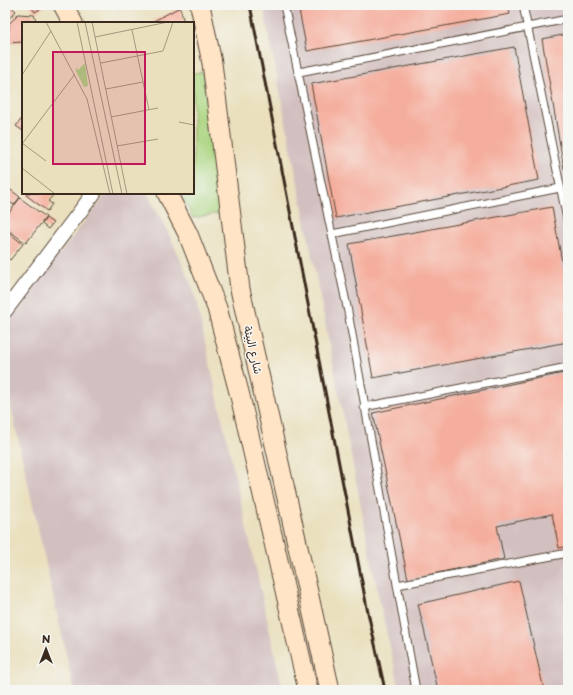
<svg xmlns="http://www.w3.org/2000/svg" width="573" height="695" font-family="'Playpen Sans','Playpen Sans Arabic',sans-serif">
  <rect width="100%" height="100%" fill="#f6f6f2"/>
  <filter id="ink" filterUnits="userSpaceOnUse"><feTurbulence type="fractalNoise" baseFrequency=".025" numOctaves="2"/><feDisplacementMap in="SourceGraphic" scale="8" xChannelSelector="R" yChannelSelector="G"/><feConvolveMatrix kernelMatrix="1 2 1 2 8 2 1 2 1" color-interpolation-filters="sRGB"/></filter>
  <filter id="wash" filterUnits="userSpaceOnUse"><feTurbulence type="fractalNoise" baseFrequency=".012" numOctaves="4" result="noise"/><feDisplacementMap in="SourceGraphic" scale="16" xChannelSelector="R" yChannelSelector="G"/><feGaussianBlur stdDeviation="0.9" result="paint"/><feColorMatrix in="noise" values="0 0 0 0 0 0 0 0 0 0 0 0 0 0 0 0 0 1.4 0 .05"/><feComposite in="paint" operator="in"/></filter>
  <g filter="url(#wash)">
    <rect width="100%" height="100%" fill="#eae0be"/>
    <path fill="#d2bfbf" d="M 263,5 L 568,5 L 568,690 L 400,690 L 380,604 Z
      M 107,193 L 147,193 L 169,234 L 193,288 L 283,690 L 74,690 L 5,380 L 5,322 Z"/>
    <path fill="#abd580" stroke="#73804f" d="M 203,72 L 221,213 L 193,218 L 180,193 L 193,193 L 193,73 Z"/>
    <g id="blocks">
      <path fill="#f5ae9d" d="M 5,5 L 9,5 L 16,11 L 5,23 Z
        M 30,5 L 44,5 L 45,6 L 35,12 Z
        M 298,5 L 508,5 L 510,14 L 307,51 Z
        M 180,7 L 184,23 L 152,22 Z
        M 18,14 L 34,15 L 37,23 L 23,23 L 23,42 L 6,43 L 6,31 L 9,31 L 9,24 Z
        M 568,34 L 568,168 L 564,169 L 542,39 Z
        M 514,47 L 539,180 L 336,218 L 311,84 Z
        M 23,117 L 23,131 L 16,126 Z
        M 11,190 L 20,197 L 14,205 L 5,199 Z
        M 28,193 L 55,193 L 48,201 L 52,204 L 47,211 L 26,195 Z
        M 20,198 L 46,217 L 26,243 L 5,228 L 5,218 Z
        M 552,207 L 568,295 L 568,342 L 373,378 L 349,244 Z
        M 46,218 L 53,223 L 48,229 L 42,224 Z
        M 8,232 L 23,244 L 10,260 L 5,256 L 5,236 Z
        M 568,372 L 568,546 L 559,548 L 552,514 L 497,526 L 504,559 L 408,579 L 373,413 Z
        M 519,581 L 544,690 L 438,690 L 418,604 Z"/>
    </g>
  </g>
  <g filter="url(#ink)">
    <use href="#blocks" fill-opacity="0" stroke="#554536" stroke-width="1"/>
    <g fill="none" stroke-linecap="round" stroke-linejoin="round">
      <defs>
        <path id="lane" d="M 284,5 L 348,312 L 416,690
          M 523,5 L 568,224
          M 299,72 L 568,19
          M 332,234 L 560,188
          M 364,407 L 568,367
          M 397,585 L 568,553"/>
        <path id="street" d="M 5,311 L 94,193"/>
        <path id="secondary" d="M 63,5 L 73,23
          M 200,5 L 212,63 L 240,289 L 330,690
          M 167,193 L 188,234 L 217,308 L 240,396 L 308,690"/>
      </defs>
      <use href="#lane" stroke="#554536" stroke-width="9"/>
      <use href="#street" stroke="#554536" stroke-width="16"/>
      <use href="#secondary" stroke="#554536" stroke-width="21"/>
      <use href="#lane" stroke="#fff" stroke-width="7"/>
      <use href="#street" stroke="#fff" stroke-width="14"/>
      <use href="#secondary" stroke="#ffe4c6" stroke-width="19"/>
      <path stroke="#3b2a1e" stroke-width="3" d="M 250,5 L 367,608 L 385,690"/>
    </g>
  </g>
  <g text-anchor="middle" stroke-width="3" stroke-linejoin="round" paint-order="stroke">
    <g font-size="11" fill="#3b2a1e" stroke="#f6f6f2">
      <text transform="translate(253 350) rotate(77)" y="4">شارع البيئة</text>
    </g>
  </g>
  <g transform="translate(22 22)">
    <rect width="172" height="172" fill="#eae0be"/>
    <path d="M 63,41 L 66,64 L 62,65 L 54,49 L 54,45 L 56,48 Z" fill="#abd580"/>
    <path fill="none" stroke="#a4977e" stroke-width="1" d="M 24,0 L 65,77 L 88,172M 55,0 L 91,172M 63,0 L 100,172M 70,0 L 105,172M 110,8 L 127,88M 73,15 L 146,0M 79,41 L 141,29 L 151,0M 0,53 L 29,9M 84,67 L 121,60M 89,95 L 136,86M 157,100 L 172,103M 0,121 L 24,139M 0,122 L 53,52M 95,124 L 136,117M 0,146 L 33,172"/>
    <path fill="#c2185b" fill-opacity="0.15" stroke="#c2185b" stroke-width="2" d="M 31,30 L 123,30 L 123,142 L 31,142 Z"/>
    <rect width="172" height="172" fill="none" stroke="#3b2a1e" stroke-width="2"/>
  </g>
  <rect width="573" height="695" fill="none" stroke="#f6f6f2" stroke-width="20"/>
  <g transform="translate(46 649)" stroke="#f6f6f2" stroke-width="3" paint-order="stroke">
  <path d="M0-3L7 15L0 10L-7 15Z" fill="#3b2a1e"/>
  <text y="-6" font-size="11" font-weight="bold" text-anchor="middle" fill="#3b2a1e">N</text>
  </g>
</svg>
